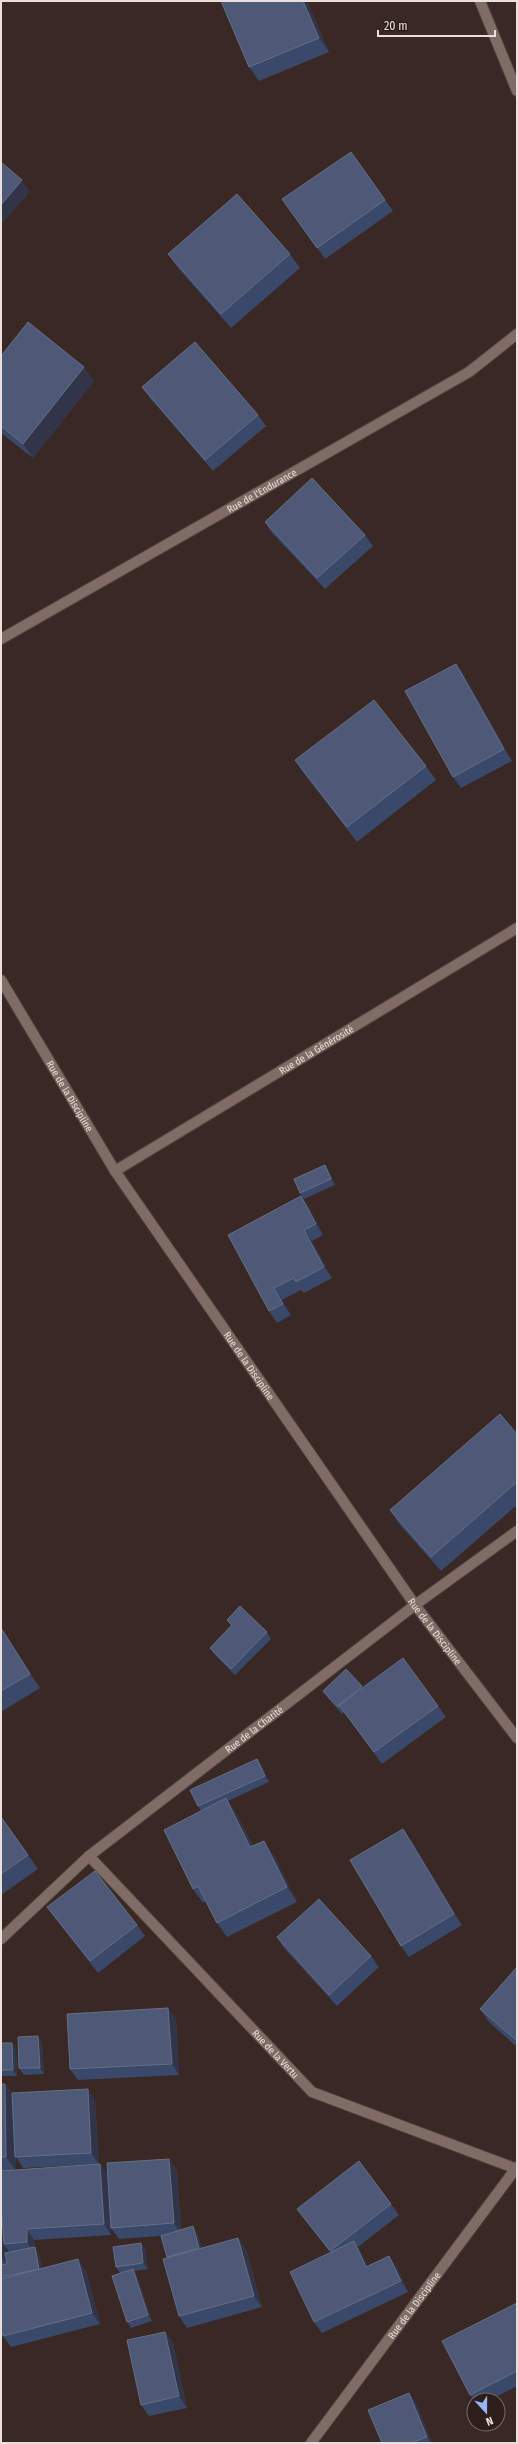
<svg xmlns="http://www.w3.org/2000/svg" width="518" height="2444" font-family="'Fira Sans Condensed',sans-serif">
  <rect width="100%" height="100%" fill="#392823"/>
  <g fill="none" stroke-linecap="round" stroke-linejoin="round">
    <defs>
      <g id="minor">
        <path d="M 480,1 L 517,91"/>
        <path id="s1" d="M 1,639 L 469,372 L 517,334"/>
        <path id="s2" d="M 1,980 L 115,1171 L 415,1605 L 517,1738"/>
        <path id="s3" d="M 115,1171 L 517,928"/>
        <path id="s4" d="M 89,1856 L 312,2092 L 517,2169"/>
        <path id="s5" d="M 1,1939 L 89,1856 L 415,1605 L 517,1531"/>
        <path id="s6" d="M 311,2443 L 517,2167"/>
      </g>
    </defs>
    <use href="#minor" stroke="#544642" stroke-width="12"/>
    <use href="#minor" stroke="#806c66" stroke-width="10"/>
  </g>
  <path fill="#3a486a" fill-rule="evenodd" d="M 221,1 L 307,1 L 329,52 L 259,81 L 249,67 Z
    M 351,152 L 393,211 L 325,259 L 282,199 Z
    M 168,254 L 290,254 L 300,268 L 231,328 L 178,268 Z
    M 1,356 L 94,381 L 33,458 L 1,433 Z
    M 142,387 L 258,415 L 266,426 L 213,471 L 150,398 Z
    M 265,522 L 365,535 L 373,546 L 325,589 L 272,533 Z
    M 456,664 L 464,675 L 512,761 L 461,788 L 453,777 Z
    M 295,760 L 426,766 L 436,780 L 357,842 L 305,775 Z
    M 329,1171 L 335,1185 L 304,1199 L 300,1193 Z
    M 301,1196 L 309,1207 L 323,1235 L 312,1241 L 332,1278 L 304,1293 L 301,1290 L 282,1300 L 291,1315 L 277,1323 L 269,1311 L 228,1235 Z
    M 517,1434 L 517,1505 L 441,1571 L 400,1525 L 390,1510 Z
    M 227,1620 L 267,1632 L 271,1639 L 235,1675 L 214,1654 L 210,1648 L 231,1626 Z
    M 1,1627 L 40,1688 L 1,1712 Z
    M 362,1686 L 363,1687 L 438,1706 L 446,1717 L 382,1764 L 344,1712 L 342,1714 L 327,1697 L 323,1691 Z
    M 257,1759 L 262,1765 L 269,1782 L 228,1801 L 236,1813 L 253,1846 L 274,1855 L 297,1902 L 227,1937 L 217,1923 L 206,1901 L 203,1903 L 193,1889 L 201,1811 L 198,1806 Z
    M 1,1817 L 38,1869 L 1,1895 Z
    M 411,1840 L 462,1925 L 409,1957 L 401,1946 Z
    M 47,1907 L 137,1925 L 145,1936 L 98,1973 L 55,1918 Z
    M 277,1937 L 371,1956 L 379,1967 L 337,2006 L 284,1948 Z
    M 517,1967 L 517,2047 L 490,2023 L 480,2009 Z
    M 168,2008 L 176,2019 L 179,2075 L 78,2080 L 70,2069 Z
    M 1,2043 L 12,2043 L 16,2049 L 17,2076 L 1,2076 Z
    M 42,2043 L 44,2074 L 24,2075 L 19,2068 Z
    M 1,2084 L 5,2084 L 12,2094 L 95,2100 L 99,2164 L 23,2168 L 16,2157 L 16,2170 L 100,2164 L 108,2175 L 111,2235 L 34,2240 L 35,2248 L 39,2254 L 42,2269 L 86,2270 L 100,2324 L 11,2347 L 3,2336 L 1,2328 L 1,2230 L 3,2242 L 1,2205 ZM 4,2245 L 9,2252 L 6,2253 Z
    M 177,2170 L 181,2230 L 197,2233 L 202,2248 L 238,2238 L 246,2249 L 262,2307 L 187,2328 L 179,2316 L 167,2258 L 161,2236 L 119,2239 L 111,2228 Z
    M 391,2204 L 399,2215 L 358,2247 L 361,2252 L 368,2266 L 389,2256 L 397,2267 L 408,2292 L 322,2333 L 314,2322 L 331,2252 L 305,2220 L 297,2209 Z
    M 141,2243 L 145,2249 L 148,2269 L 134,2271 L 137,2276 L 152,2321 L 131,2328 L 127,2322 L 120,2273 L 116,2267 Z
    M 517,2303 L 517,2386 L 490,2400 L 474,2400 L 474,2401 L 470,2395 Z
    M 165,2332 L 173,2343 L 187,2408 L 149,2416 L 141,2405 Z
    M 409,2393 L 417,2405 L 432,2443 L 382,2443 Z"/>
  <path fill="#323549" d="M 303,1 L 307,1 L 329,52 L 319,38 Z
    M 22,180 L 30,192 L 1,225 L 1,205 Z
    M 84,367 L 94,381 L 33,458 L 23,444 Z
    M 456,664 L 464,675 L 512,761 L 504,749 Z
    M 325,1165 L 329,1171 L 335,1185 L 331,1179 Z
    M 301,1196 L 309,1207 L 323,1235 L 316,1224 Z
    M 304,1230 L 312,1241 L 332,1278 L 324,1267 Z
    M 274,1288 L 282,1300 L 291,1315 L 283,1304 Z
    M 1,1627 L 40,1688 L 30,1674 L 1,1628 Z
    M 257,1759 L 262,1765 L 269,1782 L 265,1776 Z
    M 226,1798 L 236,1813 L 260,1862 L 250,1847 Z
    M 403,1829 L 411,1840 L 462,1925 L 454,1914 Z
    M 264,1841 L 274,1855 L 297,1902 L 287,1887 Z
    M 168,2008 L 176,2019 L 179,2075 L 172,2064 Z
    M 38,2036 L 42,2043 L 44,2074 L 40,2068 Z
    M 12,2043 L 16,2049 L 17,2076 L 13,2070 Z
    M 5,2084 L 15,2098 L 16,2171 L 6,2157 Z
    M 88,2089 L 95,2100 L 99,2164 L 91,2153 Z
    M 169,2159 L 177,2170 L 181,2234 L 174,2223 Z
    M 100,2164 L 108,2175 L 111,2235 L 104,2224 Z
    M 193,2226 L 197,2233 L 203,2254 L 199,2248 Z
    M 27,2229 L 34,2240 L 35,2248 L 39,2254 L 43,2276 L 39,2270 L 35,2253 L 27,2242 Z
    M 1,2230 L 9,2268 L 1,2257 Z
    M 238,2238 L 246,2249 L 262,2307 L 254,2296 Z
    M 354,2241 L 361,2252 L 373,2278 L 366,2267 Z
    M 141,2243 L 145,2249 L 148,2269 L 143,2263 Z
    M 389,2256 L 397,2267 L 408,2292 L 401,2281 Z
    M 78,2259 L 86,2270 L 100,2324 L 92,2313 Z
    M 133,2269 L 137,2276 L 152,2321 L 148,2315 Z
    M 165,2332 L 173,2343 L 187,2408 L 179,2396 Z
    M 409,2393 L 417,2405 L 432,2443 L 431,2443 L 427,2437 Z"/>
  <path fill="#4d5977" stroke="#666e86" d="M 221,1 L 303,1 L 319,38 L 249,67 Z
    M 351,152 L 385,200 L 317,248 L 282,199 Z
    M 1,162 L 22,180 L 1,205 Z
    M 237,194 L 290,254 L 221,314 L 168,254 Z
    M 28,322 L 84,367 L 23,444 L 1,426 L 1,356 Z
    M 195,342 L 258,415 L 205,460 L 142,387 Z
    M 312,478 L 365,535 L 317,578 L 265,522 Z
    M 456,664 L 504,749 L 453,777 L 405,691 Z
    M 374,700 L 426,766 L 347,827 L 295,760 Z
    M 325,1165 L 331,1179 L 300,1193 L 294,1179 Z
    M 301,1196 L 316,1224 L 304,1230 L 324,1267 L 296,1282 L 294,1278 L 274,1288 L 283,1304 L 269,1311 L 228,1235 Z
    M 500,1414 L 517,1434 L 517,1482 L 431,1557 L 390,1510 Z
    M 240,1606 L 267,1632 L 231,1669 L 210,1648 L 232,1625 L 227,1620 Z
    M 1,1628 L 30,1674 L 1,1691 Z
    M 403,1658 L 438,1706 L 374,1752 L 339,1705 Z
    M 346,1669 L 362,1686 L 346,1700 L 339,1705 L 340,1705 L 338,1707 L 323,1691 Z
    M 257,1759 L 265,1776 L 198,1806 L 190,1790 Z
    M 226,1798 L 250,1847 L 264,1841 L 287,1887 L 217,1923 L 198,1886 L 193,1889 L 164,1830 Z
    M 1,1817 L 28,1855 L 1,1874 Z
    M 403,1829 L 454,1914 L 401,1946 L 350,1860 Z
    M 95,1871 L 137,1925 L 90,1961 L 47,1907 Z
    M 319,1899 L 371,1956 L 329,1995 L 277,1937 Z
    M 517,1967 L 517,2041 L 480,2009 Z
    M 168,2008 L 172,2064 L 70,2069 L 67,2014 Z
    M 38,2036 L 40,2068 L 19,2068 L 18,2037 Z
    M 1,2043 L 12,2043 L 13,2070 L 1,2070 Z
    M 1,2084 L 5,2084 L 6,2157 L 1,2157 Z
    M 88,2089 L 91,2153 L 15,2157 L 12,2093 Z
    M 169,2159 L 174,2223 L 111,2228 L 107,2163 Z
    M 359,2161 L 391,2204 L 330,2251 L 297,2209 Z
    M 100,2164 L 104,2224 L 27,2229 L 27,2242 L 4,2244 L 1,2205 L 1,2171 Z
    M 193,2226 L 199,2248 L 167,2257 L 161,2236 Z
    M 238,2238 L 254,2296 L 179,2316 L 163,2259 Z
    M 354,2241 L 366,2267 L 389,2256 L 401,2281 L 314,2322 L 290,2272 Z
    M 141,2243 L 143,2263 L 116,2267 L 113,2247 Z
    M 35,2247 L 39,2269 L 1,2277 L 1,2265 L 7,2264 L 5,2253 Z
    M 78,2259 L 92,2313 L 3,2336 L 1,2328 L 1,2279 Z
    M 133,2269 L 148,2315 L 127,2322 L 112,2276 Z
    M 517,2303 L 517,2371 L 470,2395 L 442,2341 Z
    M 165,2332 L 179,2396 L 141,2405 L 127,2340 Z
    M 409,2393 L 427,2437 L 411,2443 L 382,2443 L 368,2410 Z"/>
  <g text-anchor="middle" stroke-width="3" stroke-linejoin="round" paint-order="stroke">
    <g font-size="10" fill="#eadfdb" stroke="#2e1e19">
      <text dy="4" stroke="none"><textPath href="#s1" startOffset="300">Rue de l'Endurance</textPath></text>
      <text dy="4" stroke="none"><textPath href="#s3" startOffset="235">Rue de la Générosité</textPath></text>
      <text dy="4" stroke="none"><textPath href="#s2" startOffset="135">Rue de la Discipline</textPath></text>
      <text dy="4" stroke="none"><textPath href="#s2" startOffset="459">Rue de la Discipline</textPath></text>
      <text dy="4" stroke="none"><textPath href="#s2" startOffset="783">Rue de la Discipline</textPath></text>
      <text dy="4" stroke="none"><textPath href="#s5" startOffset="329">Rue de la Charité</textPath></text>
      <text dy="4" stroke="none"><textPath href="#s4" startOffset="272">Rue de la Vertu</textPath></text>
      <text dy="4" stroke="none"><textPath href="#s6" startOffset="172">Rue de la Discipline</textPath></text>
    </g>
  </g>
  <rect width="518" height="2444" fill="none" stroke="#eadfdb" stroke-width="4"/>
  <g transform="translate(486 2412) rotate(159)"><circle r="19" fill="#2e1e19" stroke="#796b67"/>
  <path d="M0-3L7 15L0 10L-7 15Z" fill="#97b6fd"/>
  <text y="-6" font-size="11" font-weight="bold" text-anchor="middle" fill="#eadfdb">N</text>
  </g>
  <path d="M378 30v6h117v-6" fill="none" stroke="#eadfdb" stroke-width="2"/>
  <text x="384" y="30" font-size="12" fill="#eadfdb" stroke="#2e1e19" stroke-width="3" paint-order="stroke">20 m</text>
</svg>
